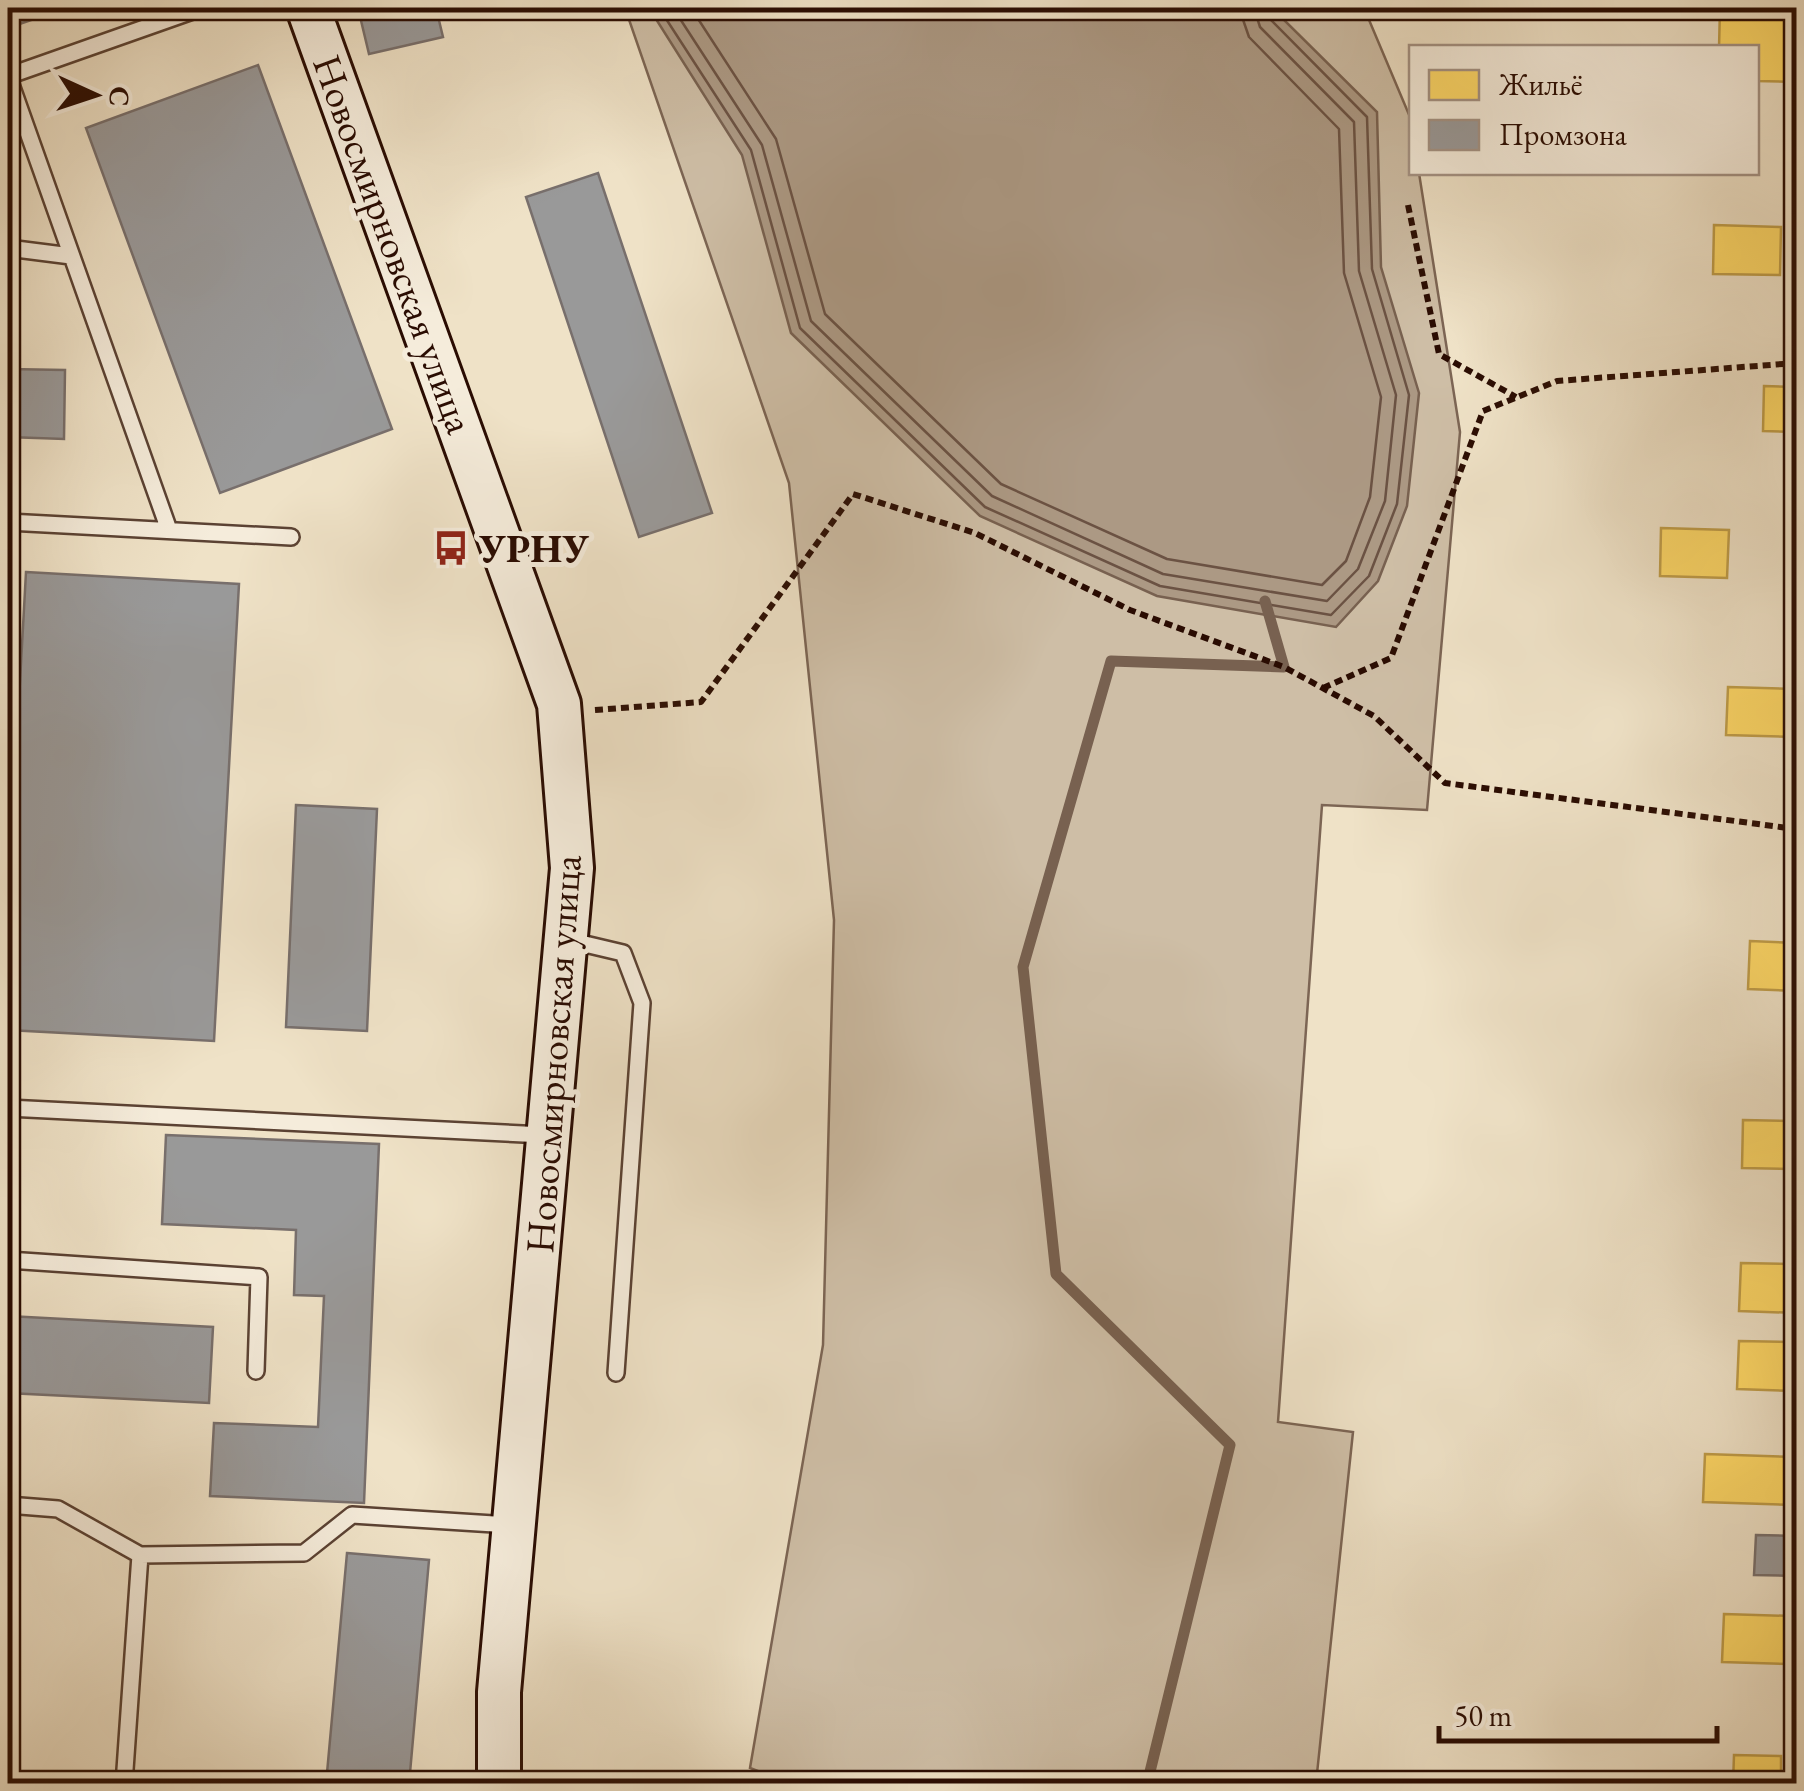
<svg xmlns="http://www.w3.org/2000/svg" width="1804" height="1791" font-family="'EB Garamond',serif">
  <rect width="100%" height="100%" fill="#efe2c7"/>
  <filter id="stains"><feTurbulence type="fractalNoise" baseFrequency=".002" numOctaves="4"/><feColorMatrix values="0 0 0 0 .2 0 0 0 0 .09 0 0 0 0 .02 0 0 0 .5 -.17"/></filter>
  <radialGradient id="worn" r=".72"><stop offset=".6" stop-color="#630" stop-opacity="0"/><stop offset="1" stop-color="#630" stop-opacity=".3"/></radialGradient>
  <path fill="#cebea6" stroke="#7c6554" stroke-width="2.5" d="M 625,8 L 1364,8 L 1410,117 L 1412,172 L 1419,173 L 1460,432 L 1427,810 L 1322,805 L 1278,1422 L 1353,1432 L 1316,1783 L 793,1784 L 750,1768 L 823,1345 L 834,920 L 789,483 Z"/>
  <path fill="#ac9984" stroke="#786150" stroke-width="2.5" d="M 649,8 L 1272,8 L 1377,112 L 1381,267 L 1419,393 L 1407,506 L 1378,581 L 1336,627 L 1157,596 L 980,516 L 791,333 L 742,155 Z"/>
  <path fill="#ffd966" stroke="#bf9c48" stroke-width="2.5" d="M 1720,8 L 1796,8 L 1795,82 L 1756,81 L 1756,48 L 1719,48 Z
    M 1714,225 L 1781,227 L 1780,275 L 1713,274 Z
    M 1764,386 L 1796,387 L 1796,432 L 1763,431 Z
    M 1661,528 L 1729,530 L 1727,578 L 1660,576 Z
    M 1728,687 L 1794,689 L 1793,737 L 1726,735 Z
    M 1750,941 L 1796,943 L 1796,991 L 1748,989 Z
    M 1743,1120 L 1796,1121 L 1796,1169 L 1742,1168 Z
    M 1741,1263 L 1796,1264 L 1796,1313 L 1739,1311 Z
    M 1739,1341 L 1796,1342 L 1796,1391 L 1737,1389 Z
    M 1705,1454 L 1796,1457 L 1796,1505 L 1703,1502 Z
    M 1724,1614 L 1791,1616 L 1789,1664 L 1722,1662 Z
    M 1734,1755 L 1781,1756 L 1781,1784 L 1733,1784 Z"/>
  <path fill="#999" stroke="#786f6c" stroke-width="2.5" d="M 8,8 L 66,8 L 8,28 Z
    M 358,8 L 436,8 L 443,37 L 369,54 Z
    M 258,65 L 392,429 L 220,493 L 86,128 Z
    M 598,173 L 712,513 L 639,537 L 526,197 Z
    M 8,369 L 65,370 L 64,439 L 8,437 Z
    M 26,572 L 239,584 L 214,1041 L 8,1030 L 8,900 Z
    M 296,805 L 377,809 L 367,1031 L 286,1027 Z
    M 166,1135 L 379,1144 L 364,1503 L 210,1496 L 214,1423 L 318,1427 L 324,1296 L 294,1295 L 296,1230 L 162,1224 Z
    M 8,1316 L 213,1327 L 209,1403 L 8,1393 Z
    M 1756,1535 L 1796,1536 L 1796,1576 L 1754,1575 Z
    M 347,1553 L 429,1560 L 409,1784 L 326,1784 Z"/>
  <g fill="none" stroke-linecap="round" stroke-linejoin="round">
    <path stroke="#6b5243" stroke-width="2.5" d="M 659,8 L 751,150 L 800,328 L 985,507 L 1160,586 L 1331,615 L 1369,576 L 1397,504 L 1409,395 L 1372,269 L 1367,117 L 1269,18 L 1266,8
      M 673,8 L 762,145 L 811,321 L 992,496 L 1163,574 L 1327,601 L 1358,569 L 1385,501 L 1396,395 L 1359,271 L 1354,122 L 1260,27 L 1254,8
      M 691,8 L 776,139 L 825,314 L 1001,484 L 1167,559 L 1322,585 L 1346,561 L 1370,497 L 1381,397 L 1344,273 L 1339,129 L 1249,37 L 1239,8"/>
    <path stroke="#786150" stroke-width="11" d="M 1147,1784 L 1230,1445 L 1056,1274 L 1023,967 L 1111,661 L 1284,667 L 1265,601"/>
    <defs>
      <path id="lane" d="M 8,248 L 71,256
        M 8,522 L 291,537
        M 169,530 L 8,76 L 201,8
        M 568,940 L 623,953 L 642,1003 L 616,1373
        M 8,1108 L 544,1135
        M 8,1260 L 259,1277 L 256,1371
        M 8,1505 L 58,1509 L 140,1555 L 124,1784
        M 140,1555 L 304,1553 L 352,1515 L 510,1525"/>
      <path id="secondary" d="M 308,8 L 559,704 L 572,868 L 499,1692 L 499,1784"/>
    </defs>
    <use href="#lane" stroke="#5b4233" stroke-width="20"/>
    <use href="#secondary" stroke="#2a0c02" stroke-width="48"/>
    <path stroke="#2a0c02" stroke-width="6" stroke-dasharray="8 5" stroke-linecap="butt" d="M 1408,205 L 1439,354 L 1516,397
      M 1323,688 L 1391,658 L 1483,411 L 1557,381 L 1796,363
      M 595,710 L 701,702 L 853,494 L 975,533 L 1130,610 L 1284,667 L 1374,716 L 1445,783 L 1796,829"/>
    <use href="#lane" stroke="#f5ecdb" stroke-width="15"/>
    <use href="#secondary" stroke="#f5ecdb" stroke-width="42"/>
  </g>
  <defs>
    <symbol id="bus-bare" viewBox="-9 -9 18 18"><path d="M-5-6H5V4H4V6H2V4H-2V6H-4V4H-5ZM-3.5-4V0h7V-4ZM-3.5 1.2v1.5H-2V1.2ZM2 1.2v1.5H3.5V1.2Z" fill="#8f2418" stroke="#f5ecdb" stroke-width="2.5" paint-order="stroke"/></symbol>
  </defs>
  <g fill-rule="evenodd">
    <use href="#bus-bare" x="426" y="523" width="50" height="50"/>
  </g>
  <g text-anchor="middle" stroke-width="10" stroke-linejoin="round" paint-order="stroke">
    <g font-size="40" fill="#2a0c02" stroke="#f5ecdb">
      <text transform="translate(394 244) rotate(70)" y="14">Новосмирновская улица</text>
      <text transform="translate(553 1054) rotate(-86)" y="14">Новосмирновская улица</text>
    </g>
    <g font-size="40" font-weight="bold" fill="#2a0c02" stroke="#f5ecdb" text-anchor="start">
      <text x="479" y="562">УРНУ</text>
    </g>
  </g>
  <rect width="1804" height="1791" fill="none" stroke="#efe2c7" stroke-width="40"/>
  <rect x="10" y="10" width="1784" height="1771" fill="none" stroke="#2a0c02" stroke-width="5"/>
  <rect x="20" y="20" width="1764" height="1751" fill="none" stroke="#2a0c02" stroke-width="2.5"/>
  <rect x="1409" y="45" width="350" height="130" fill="#f5ecdb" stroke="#a49284" stroke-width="2.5"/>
  <rect x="1429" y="70" width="50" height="30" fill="#ffd966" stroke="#a49284" stroke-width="2.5"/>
  <text x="1499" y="95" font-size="30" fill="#2a0c02">Жильё</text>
  <rect x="1429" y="120" width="50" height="30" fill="#999999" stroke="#a49284" stroke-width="2.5"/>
  <text x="1499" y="145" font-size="30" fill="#2a0c02">Промзона</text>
  <g transform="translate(95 95) rotate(93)" stroke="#f5ecdb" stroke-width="8" paint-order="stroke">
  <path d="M0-8L18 38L0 25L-18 38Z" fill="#2a0c02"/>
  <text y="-15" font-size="28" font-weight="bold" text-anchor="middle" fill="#2a0c02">С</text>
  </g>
  <path d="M1439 1726v15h278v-15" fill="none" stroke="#2a0c02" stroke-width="5"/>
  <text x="1454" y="1726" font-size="30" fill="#2a0c02" stroke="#f5ecdb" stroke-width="8" paint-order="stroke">50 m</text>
  <rect width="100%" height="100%" filter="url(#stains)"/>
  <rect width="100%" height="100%" fill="url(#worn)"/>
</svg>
